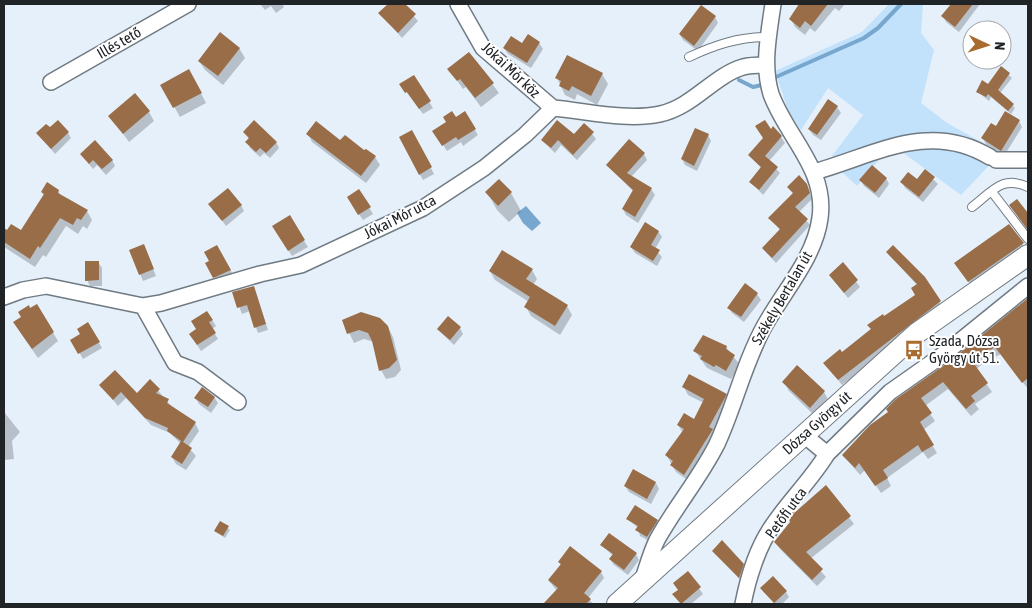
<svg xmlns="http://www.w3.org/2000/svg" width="1032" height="608" font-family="'Asap Condensed',sans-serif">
  <rect width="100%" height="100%" fill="#e5f0fa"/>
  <path fill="#c2e1fa" d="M 889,4 L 923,4 L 921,33 L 934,50 L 921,103 L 947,123 L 1001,153 L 961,195 L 898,149 L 887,150 L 857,186 L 840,170 L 832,156 L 863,115 L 828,88 L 801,130 L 788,110 L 775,71 L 862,32 Z"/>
  <path fill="#77a7ce" d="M 526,206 L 541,223 L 532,231 L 523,223 L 517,213 Z"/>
  <path fill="#0003" d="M 260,4 L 282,4 L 284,7 L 276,13 L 271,6 L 265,10 Z
    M 389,4 L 403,4 L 418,21 L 402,38 L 380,13 Z
    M 801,4 L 845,4 L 839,11 L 835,8 L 815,32 L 810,28 L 805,35 L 795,27 L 791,19 Z
    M 950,4 L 980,4 L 959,32 L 946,22 L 943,16 L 952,5 Z
    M 715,17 L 718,23 L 698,51 L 683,40 L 680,35 Z
    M 539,43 L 543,49 L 531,68 L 508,54 L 504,48 Z
    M 239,48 L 245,58 L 223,85 L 205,70 L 199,61 Z
    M 469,53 L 499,93 L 481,107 L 466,87 L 463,89 L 449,69 Z
    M 1002,68 L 1012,78 L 1000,93 L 1015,108 L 1011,114 L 991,97 L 989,101 L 978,92 L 988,86 Z
    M 602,74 L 608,84 L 597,105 L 577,94 L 575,100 L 565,95 L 557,78 Z
    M 413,76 L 433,108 L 423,114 L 401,85 Z
    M 194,80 L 206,103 L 180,117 L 162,85 Z
    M 837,107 L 841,113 L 821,140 L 813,135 L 809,129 Z
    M 149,112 L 154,121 L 129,142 L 110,116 Z
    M 464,113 L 478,135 L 463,146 L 461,142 L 447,151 L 434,131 Z
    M 1019,121 L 1022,127 L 1004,156 L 986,144 L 983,138 L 996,127 Z
    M 585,125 L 596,139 L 577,160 L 561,145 L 555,153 L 542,140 L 575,136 Z
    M 49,129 L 68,133 L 71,138 L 55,154 L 38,133 Z
    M 771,131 L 781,137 L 785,143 L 769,161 L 780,173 L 763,195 L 751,182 L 762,169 L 749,155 Z
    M 245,132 L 276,142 L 279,148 L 270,158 L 264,153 L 260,157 L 250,148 L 247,142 L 249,139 Z
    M 412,132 L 434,174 L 423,180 L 400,138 Z
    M 308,134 L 364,152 L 366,150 L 375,157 L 380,165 L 366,183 L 312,142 Z
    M 708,135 L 711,141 L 697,171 L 685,165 L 682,159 Z
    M 81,154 L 112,160 L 115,166 L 106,175 L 97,165 L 93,169 Z
    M 644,154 L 647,160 L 631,177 L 651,189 L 655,195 L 638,223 L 626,215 L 623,209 L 634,192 L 607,165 Z
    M 925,171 L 938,184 L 923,202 L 905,188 L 902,182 L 917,181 Z
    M 886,178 L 889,184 L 879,198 L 864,186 L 861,180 Z
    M 499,181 L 511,193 L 521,211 L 509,222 L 497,210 L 487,192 Z
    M 806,184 L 812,199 L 799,212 L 810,225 L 776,263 L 763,249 L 780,230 L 770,218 L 794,195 L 789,187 Z
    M 58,191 L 62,197 L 87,211 L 92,220 L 87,229 L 83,226 L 78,234 L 66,226 L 46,257 L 43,255 L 35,267 L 4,247 L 4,230 L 8,232 L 21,232 L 44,195 L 42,192 Z
    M 359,191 L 373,214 L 363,220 L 348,198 Z
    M 1017,201 L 1028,214 L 1028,231 L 1011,206 Z
    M 241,205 L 244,211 L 226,226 L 214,209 Z
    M 289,217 L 308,247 L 292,256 L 274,227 Z
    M 658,231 L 662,237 L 655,249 L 662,257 L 657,266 L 635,253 L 631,247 Z
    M 1021,242 L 1026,250 L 974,289 L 961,271 Z
    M 144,246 L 156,276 L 143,281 L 131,251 Z
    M 216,246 L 234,276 L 218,283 L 207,264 L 210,261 Z
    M 887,252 L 924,277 L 943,308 L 842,385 L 825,363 L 842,353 L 884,318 L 916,295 L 917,285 Z
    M 98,262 L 102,268 L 102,286 L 90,286 L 87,280 Z
    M 843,264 L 860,287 L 848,298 L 830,275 Z
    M 532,270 L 537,279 L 533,285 L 567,306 L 572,315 L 560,335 L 531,316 L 526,307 L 529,302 L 495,280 L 490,271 Z
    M 745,285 L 757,294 L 761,300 L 744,322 L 732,313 L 729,308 Z
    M 254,287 L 268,330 L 258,333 L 250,311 L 242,314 L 234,293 Z
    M 1028,299 L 1028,359 L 1023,362 L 1028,369 L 1028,389 L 1001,354 L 995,357 L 994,355 L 976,369 L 992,392 L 975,404 L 979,409 L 971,416 L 948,389 L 925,406 L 935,421 L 923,430 L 937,453 L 928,459 L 923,452 L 887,478 L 891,486 L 881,493 L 865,470 L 860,475 L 843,455 L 951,362 Z
    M 37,306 L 58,341 L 38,358 L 20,332 L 30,310 Z
    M 207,312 L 216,326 L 212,329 L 218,339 L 201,351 L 194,340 Z
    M 343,320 L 388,327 L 393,337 L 401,370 L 395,377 L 386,379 L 381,370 L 374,342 L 364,339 L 354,343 Z
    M 88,324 L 102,348 L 83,359 L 72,340 L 82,335 Z
    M 460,328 L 463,334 L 454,345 L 438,330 Z
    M 726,347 L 740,365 L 731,379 L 707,368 L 695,351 Z
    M 150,381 L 172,407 L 195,423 L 199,431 L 188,447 L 196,456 L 186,470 L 176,464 L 172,457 L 181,444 L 170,433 L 151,425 L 126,398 L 118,406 L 101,385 L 137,395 Z
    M 784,382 L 824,392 L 829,401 L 815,416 L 789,391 Z
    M 684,387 L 726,395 L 730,402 L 716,437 L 689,481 L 676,472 L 667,456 L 683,433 L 678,425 L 695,421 L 704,403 L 688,395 Z
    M 214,397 L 218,403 L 211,413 L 199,404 L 196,398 Z
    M 4,412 L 20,432 L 12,441 L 14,459 L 4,460 Z
    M 656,483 L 659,489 L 651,504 L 629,492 L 625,486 Z
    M 826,487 L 854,524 L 810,559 L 826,577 L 817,586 L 780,549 L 775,542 Z
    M 628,519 L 657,521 L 660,527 L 651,542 L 640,536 L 638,528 Z
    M 220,522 L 230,530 L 225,538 L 215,531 Z
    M 602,545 L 636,554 L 639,560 L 628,575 L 614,565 L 610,559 L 613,556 Z
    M 714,551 L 743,565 L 747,571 L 743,583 Z
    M 559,562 L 601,572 L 604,578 L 588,598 L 593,604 L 545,604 L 557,591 L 549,581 L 561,565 Z
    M 688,573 L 703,594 L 691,604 L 681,604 L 674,594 L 679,591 Z
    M 762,588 L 786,592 L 789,597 L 782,604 L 775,604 Z"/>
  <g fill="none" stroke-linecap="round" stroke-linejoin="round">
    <path stroke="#77a7ce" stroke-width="4" d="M 776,77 L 864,38 L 878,28 L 901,4
      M 739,80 L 753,87 L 762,85"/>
  </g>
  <path fill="#986d47" d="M 388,4 L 405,4 L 416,14 L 398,33 L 378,13 Z
    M 799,4 L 828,4 L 811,26 L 805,21 L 800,28 L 789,19 Z
    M 951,4 L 973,4 L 955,27 L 941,16 Z
    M 701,5 L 716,16 L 694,46 L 679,34 Z
    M 220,32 L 240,48 L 218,76 L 198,61 Z
    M 528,34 L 540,42 L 527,63 L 503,48 L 511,36 L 522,43 Z
    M 469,52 L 494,83 L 475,98 L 460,79 L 457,81 L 447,69 Z
    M 567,55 L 603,73 L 591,96 L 572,86 L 569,91 L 559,86 L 561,81 L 555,78 Z
    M 1001,66 L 1010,73 L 998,90 L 1014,104 L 1008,111 L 988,94 L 986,97 L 976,92 L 982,80 L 988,84 Z
    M 189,69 L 202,93 L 173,108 L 160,85 Z
    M 414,75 L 431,101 L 419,109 L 407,92 L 405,93 L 399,84 Z
    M 135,93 L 150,111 L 123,134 L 108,116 Z
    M 828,99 L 838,106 L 817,135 L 808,129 Z
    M 452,111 L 456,117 L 465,111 L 476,129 L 458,140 L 456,137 L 442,146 L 432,131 L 446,122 L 443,117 Z
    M 1005,111 L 1020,120 L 1001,151 L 981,138 L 991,123 L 996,126 Z
    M 58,120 L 69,132 L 51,149 L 36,133 L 46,124 L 50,127 Z
    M 254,120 L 277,142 L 266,153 L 260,148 L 256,152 L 245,142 L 249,138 L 243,132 Z
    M 557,120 L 574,134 L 584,123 L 594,132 L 573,155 L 558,140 L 551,148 L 541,140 Z
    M 765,120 L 771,129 L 773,126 L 782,136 L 765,156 L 778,167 L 759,190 L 749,182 L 761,167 L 748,155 L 763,138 L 755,126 Z
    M 316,121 L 340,140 L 345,135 L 364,150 L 366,149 L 376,156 L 361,176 L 306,134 Z
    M 695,128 L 709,134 L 694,166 L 681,159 Z
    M 412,130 L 432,167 L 419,175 L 399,137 Z
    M 629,139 L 645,153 L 627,173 L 652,188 L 635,217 L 622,209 L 633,190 L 606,165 Z
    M 95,140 L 113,160 L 102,169 L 93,160 L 89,164 L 80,154 Z
    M 872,165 L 887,178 L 875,193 L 859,180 Z
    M 925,169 L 935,177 L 919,197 L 900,182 L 908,172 L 917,179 Z
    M 799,175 L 807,184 L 810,193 L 795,207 L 808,219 L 772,258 L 762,248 L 780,229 L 768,218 L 793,193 L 787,187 Z
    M 499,179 L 512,192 L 498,206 L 485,192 Z
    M 47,182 L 59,190 L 58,193 L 88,210 L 81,220 L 77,218 L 73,225 L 60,218 L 40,248 L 38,246 L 30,259 L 4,242 L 4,228 L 7,230 L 11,224 L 21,230 L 44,194 L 41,192 Z
    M 228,188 L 242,205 L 222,221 L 208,204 Z
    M 359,189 L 371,207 L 358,215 L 347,197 Z
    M 1017,199 L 1028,213 L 1028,230 L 1009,205 Z
    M 290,215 L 305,240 L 288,251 L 272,226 Z
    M 645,222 L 659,231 L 651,245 L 660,250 L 653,261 L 630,247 Z
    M 1009,224 L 1024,243 L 968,282 L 954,263 Z
    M 144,244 L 154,269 L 139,275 L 129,250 Z
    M 217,245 L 231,270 L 213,278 L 205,263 L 209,261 L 204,252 Z
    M 893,245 L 925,277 L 941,301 L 838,380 L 823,363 L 840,349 L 842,352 L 871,329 L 867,325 L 883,314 L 884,316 L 915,295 L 911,288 L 917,284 L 886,252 Z
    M 502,250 L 533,269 L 526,279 L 568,305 L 555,326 L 524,307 L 530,297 L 489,271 Z
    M 85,261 L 99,261 L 99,280 L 85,281 Z
    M 843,262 L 858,280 L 844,293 L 829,275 Z
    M 745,283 L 758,293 L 741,317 L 727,308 Z
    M 254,286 L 266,324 L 254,328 L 247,305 L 237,308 L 232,292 Z
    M 1028,298 L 1028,378 L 1022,383 L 995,347 L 990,350 L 989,349 L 972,361 L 988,383 L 971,396 L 975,401 L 966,409 L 943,382 L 921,398 L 932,413 L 920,422 L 934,445 L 922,452 L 918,445 L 883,470 L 888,478 L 875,486 L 859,463 L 855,468 L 842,455 L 870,425 L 888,412 L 886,409 L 896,399 L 950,361 Z
    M 37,304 L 54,332 L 32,349 L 13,322 L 21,317 L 18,312 L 29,305 L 30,308 Z
    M 207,311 L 213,320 L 209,322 L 216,333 L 197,345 L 189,334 L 196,329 L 191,321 Z
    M 361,312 L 380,318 L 388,326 L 397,360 L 389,368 L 379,371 L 372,341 L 368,333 L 359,330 L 347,334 L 342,320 Z
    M 448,316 L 461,327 L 450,340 L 437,329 Z
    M 88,322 L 100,342 L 78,354 L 70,340 L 80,334 L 77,329 Z
    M 703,335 L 727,346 L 726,349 L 735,355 L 726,371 L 716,365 L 714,367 L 700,359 L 702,356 L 693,351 Z
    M 797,365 L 825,391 L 810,408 L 782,382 Z
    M 115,370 L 137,393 L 150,379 L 160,389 L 156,393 L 169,399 L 167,403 L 196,422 L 183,442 L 192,448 L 182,464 L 171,457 L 181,441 L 167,431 L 168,428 L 145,418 L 121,392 L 113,400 L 99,385 Z
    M 689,374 L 727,394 L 709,427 L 713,429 L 684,475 L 670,465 L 673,461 L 665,455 L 684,429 L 677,425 L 684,413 L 694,419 L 704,399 L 682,387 Z
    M 202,387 L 215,397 L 208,407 L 194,398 Z
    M 633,469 L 656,482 L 647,499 L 624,486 Z
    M 826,485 L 851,516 L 806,552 L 823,569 L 812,580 L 774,542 L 790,522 L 789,519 L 793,514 Z
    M 635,505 L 658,520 L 647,537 L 635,530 L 638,526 L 626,519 Z
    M 220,521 L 229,526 L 223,536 L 214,531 Z
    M 609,533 L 637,553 L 624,570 L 609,559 L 613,554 L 600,545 Z
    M 722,540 L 744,564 L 739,578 L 712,551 Z
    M 570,546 L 602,571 L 584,593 L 591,599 L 586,604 L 543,604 L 558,588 L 548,580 L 561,564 L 558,562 Z
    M 688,571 L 701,587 L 681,604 L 672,594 L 678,590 L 673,583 Z
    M 773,576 L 787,591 L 774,603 L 760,588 Z"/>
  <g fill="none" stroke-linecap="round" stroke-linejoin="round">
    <defs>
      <path id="lane" d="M 689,57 C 715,45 738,37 768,37
        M 992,192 L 1028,239
        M 972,207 C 993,191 1002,175 1028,187"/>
      <path id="street" d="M 458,4 L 483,48 L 553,108
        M 51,82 L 188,4
        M 996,160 L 1028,160
        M 814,172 C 875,155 929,120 990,157
        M 4,297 L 23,290 L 46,286 L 143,306 L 161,303 L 260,274 L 301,265 L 423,208 L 484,168 L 525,135 L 553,108 C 587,111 626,121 660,114 C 693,107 713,76 743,67 C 751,65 759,65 766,65
        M 143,306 L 175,363 L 198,372 L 238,402
        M 827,454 L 890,392 L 944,354 L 1028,286
        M 643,579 C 647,567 651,552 657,540 C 675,507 700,478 717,444 C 735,405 744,363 765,325 C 784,291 815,257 820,218 C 827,169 786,136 771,94 C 762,65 769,33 773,4
        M 743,604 C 748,578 758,546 773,525 C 790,500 811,480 827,454 L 804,435"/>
      <path id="secondary" d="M 617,604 L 917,333 L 1028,255"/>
    </defs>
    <use href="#lane" stroke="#707a82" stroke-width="10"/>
    <use href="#street" stroke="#707a82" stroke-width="18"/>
    <use href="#secondary" stroke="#707a82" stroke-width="22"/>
    <use href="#lane" stroke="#fff" stroke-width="8"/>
    <use href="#street" stroke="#fff" stroke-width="15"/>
    <use href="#secondary" stroke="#fff" stroke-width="20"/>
  </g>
  <defs>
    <symbol id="bus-bare" viewBox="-9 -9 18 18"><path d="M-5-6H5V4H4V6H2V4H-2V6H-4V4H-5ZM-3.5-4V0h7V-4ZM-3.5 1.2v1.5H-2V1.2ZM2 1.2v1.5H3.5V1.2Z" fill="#a86b30" stroke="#fff" stroke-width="2.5" paint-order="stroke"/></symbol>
  </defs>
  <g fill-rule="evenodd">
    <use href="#bus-bare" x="900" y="336" width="28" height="28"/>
  </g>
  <g text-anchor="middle" stroke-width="4" stroke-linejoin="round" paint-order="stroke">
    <g font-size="15" fill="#202427" stroke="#fff">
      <text transform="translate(119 43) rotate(-30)" y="5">Illés tető</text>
      <text transform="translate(511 70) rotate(43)" y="5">Jókai Mór köz</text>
      <text transform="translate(400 217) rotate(-27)" y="5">Jókai Mór utca</text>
      <text transform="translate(782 298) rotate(-60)" y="5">Székely Bertalan út</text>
      <text transform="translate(817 423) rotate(-42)" y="5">Dózsa György út</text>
      <text transform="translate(786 513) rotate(-54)" y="5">Petőfi utca</text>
    </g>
    <g font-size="15" fill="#202427" stroke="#fff" text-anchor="start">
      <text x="929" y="346">Szada, Dózsa<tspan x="929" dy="17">György út 51.</tspan></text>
    </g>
  </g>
  <rect width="1032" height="608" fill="none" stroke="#202427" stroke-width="10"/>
  <g transform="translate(987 45) rotate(94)"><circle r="24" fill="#ffffff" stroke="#a6a7a9"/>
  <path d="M0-4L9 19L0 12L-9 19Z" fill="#a86b30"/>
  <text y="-8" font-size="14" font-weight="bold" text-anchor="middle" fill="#202427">N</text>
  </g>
</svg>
